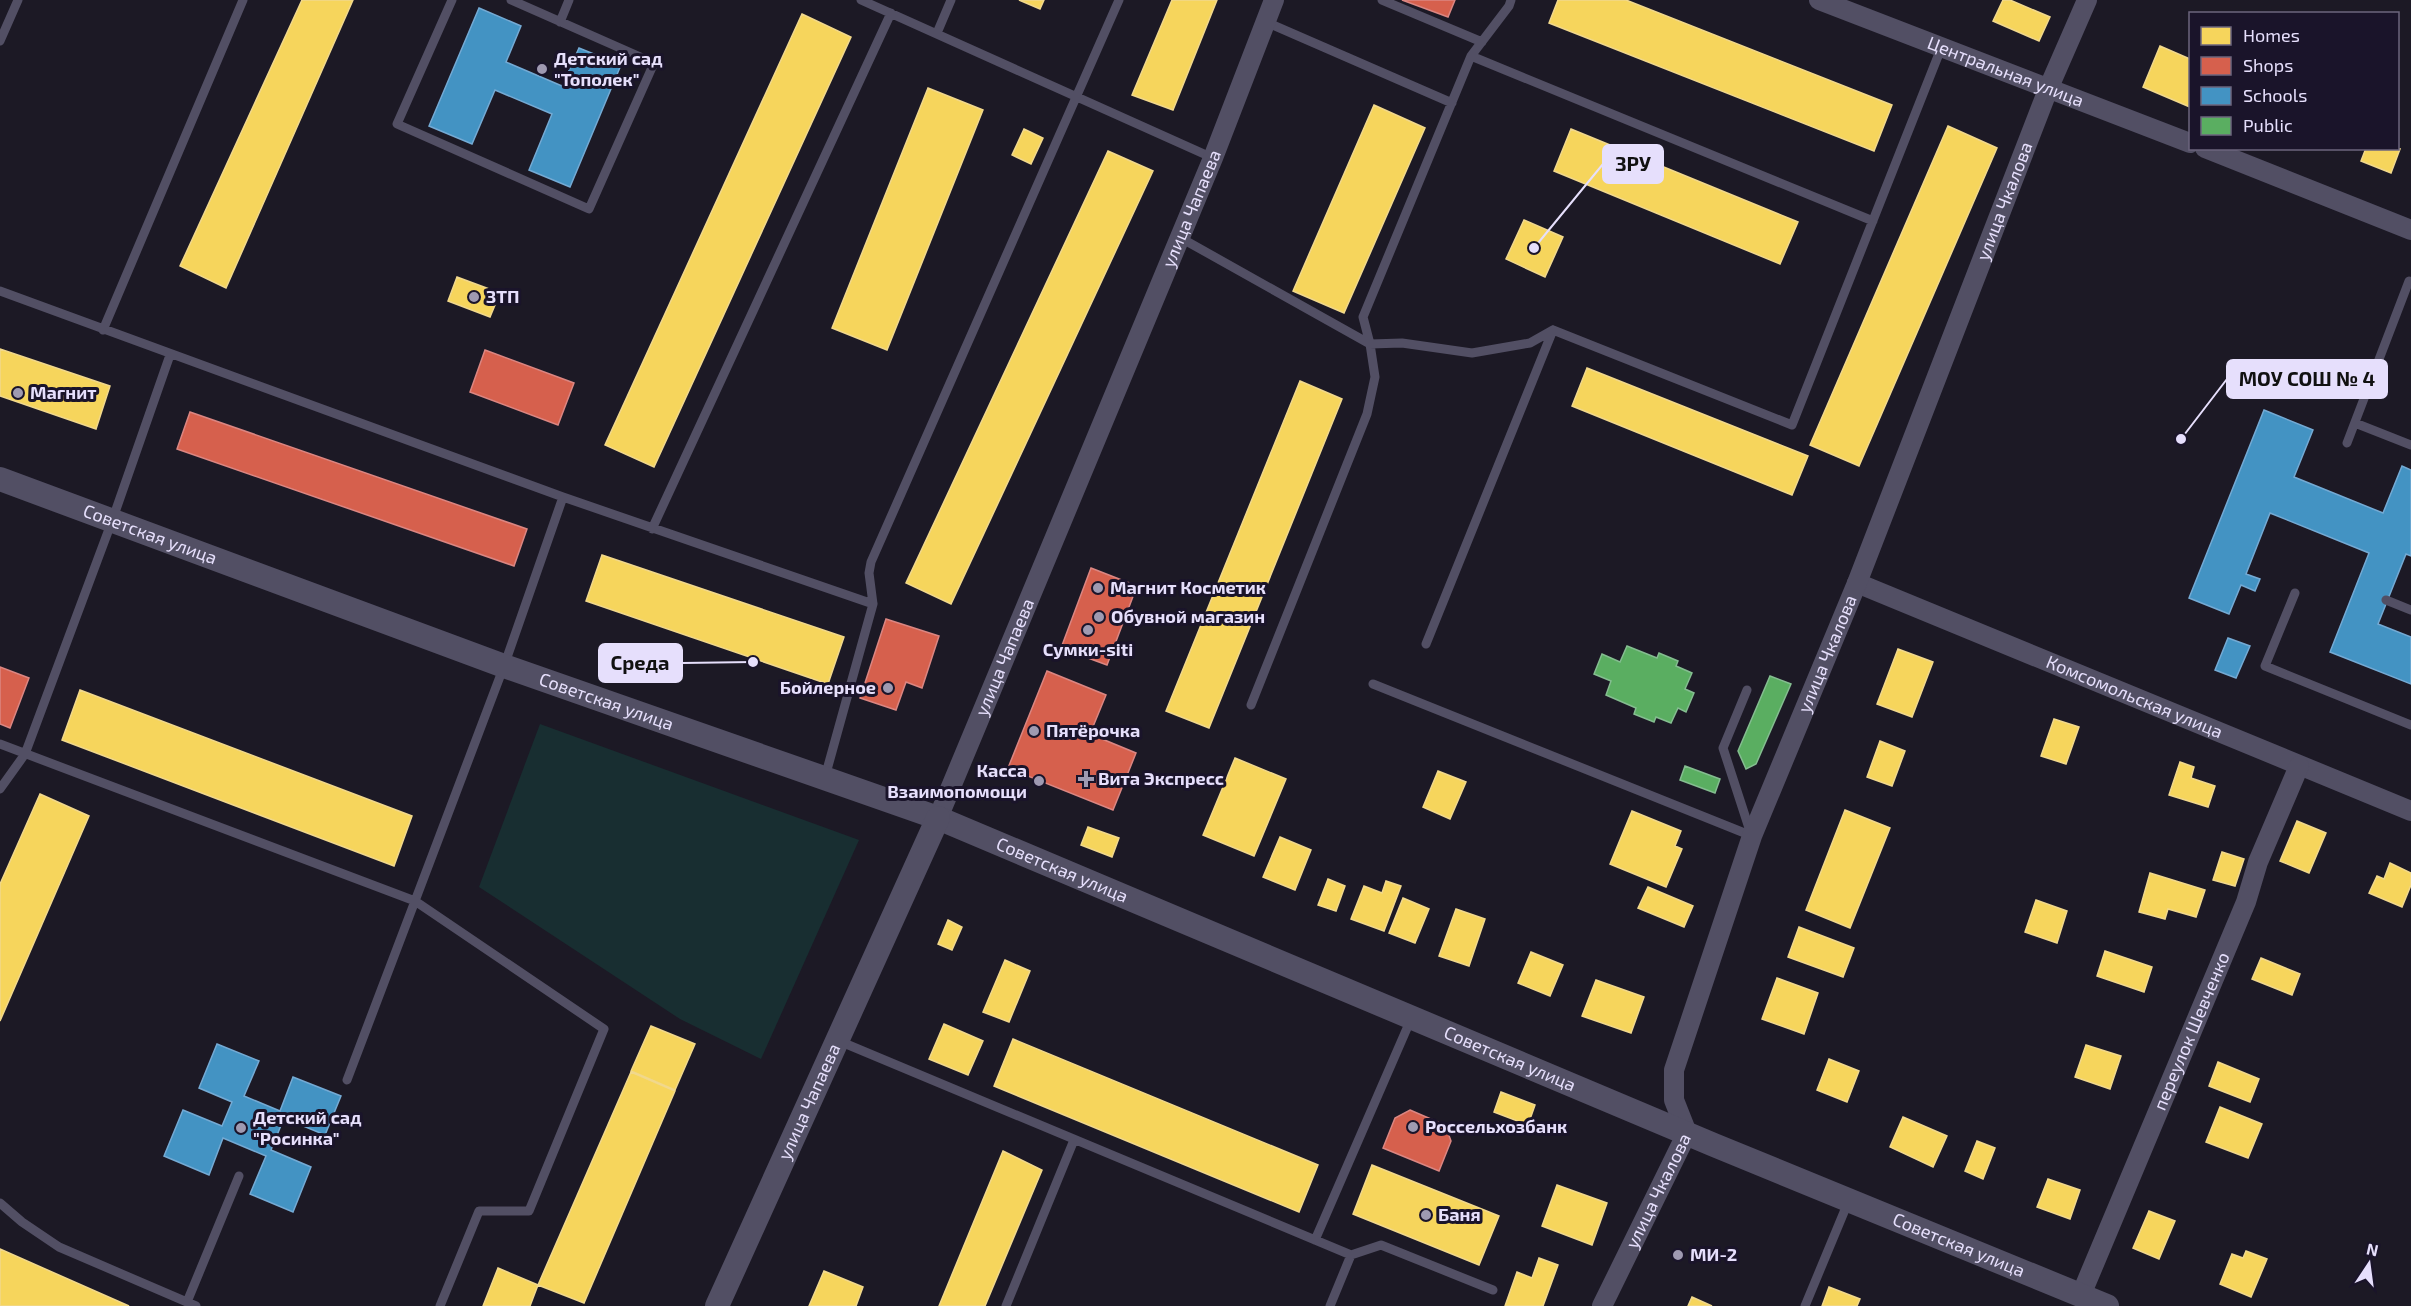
<svg xmlns="http://www.w3.org/2000/svg" width="2411" height="1306" font-family="'Exo 2',sans-serif">
  <rect width="100%" height="100%" fill="#1c1925"/>
  <path fill="#182e31" d="M 540,724 L 859,840 L 761,1059 L 680,1019 L 479,887 Z"/>
  <path fill="#f6d55c" stroke="#f1d88c" stroke-width="1.5" d="M 302,0 L 353,0 L 226,288 L 180,266 Z
    M 1019,0 L 1044,0 L 1040,9 Z
    M 1172,0 L 1217,0 L 1173,110 L 1132,95 Z
    M 1558,0 L 1626,0 L 1892,105 L 1874,151 L 1549,23 Z
    M 2003,0 L 2010,0 L 2050,17 L 2039,41 L 1993,21 Z
    M 802,14 L 851,37 L 654,467 L 605,445 Z
    M 2160,46 L 2190,59 L 2190,107 L 2143,87 Z
    M 928,88 L 983,110 L 887,350 L 832,328 Z
    M 1374,105 L 1425,128 L 1344,313 L 1293,291 Z
    M 1948,126 L 1997,148 L 1859,466 L 1810,445 Z
    M 1024,129 L 1043,138 L 1031,164 L 1012,155 Z
    M 1571,129 L 1798,222 L 1780,264 L 1554,171 Z
    M 2366,148 L 2400,149 L 2391,173 L 2361,161 Z
    M 1108,151 L 1153,171 L 951,604 L 906,583 Z
    M 1524,220 L 1563,237 L 1545,277 L 1506,259 Z
    M 457,277 L 500,293 L 490,317 L 448,301 Z
    M 0,349 L 110,386 L 96,429 L 0,396 Z
    M 1587,368 L 1808,456 L 1792,495 L 1572,406 Z
    M 1300,381 L 1342,399 L 1209,728 L 1166,711 Z
    M 602,555 L 844,637 L 828,684 L 586,601 Z
    M 1898,649 L 1933,662 L 1912,717 L 1877,704 Z
    M 80,690 L 412,816 L 394,866 L 62,740 Z
    M 2054,719 L 2079,727 L 2066,764 L 2041,756 Z
    M 1880,741 L 1905,751 L 1892,786 L 1867,777 Z
    M 1235,758 L 1286,779 L 1254,856 L 1203,835 Z
    M 2180,762 L 2194,767 L 2191,778 L 2215,786 L 2208,807 L 2169,795 Z
    M 1438,771 L 1466,782 L 1450,819 L 1423,807 Z
    M 40,794 L 89,816 L 0,1021 L 0,884 Z
    M 1845,810 L 1890,828 L 1850,928 L 1806,910 Z
    M 1632,811 L 1681,831 L 1675,846 L 1682,849 L 1666,887 L 1610,864 Z
    M 2297,821 L 2326,833 L 2309,873 L 2280,861 Z
    M 1088,827 L 1119,838 L 1112,857 L 1081,845 Z
    M 1280,837 L 1311,850 L 1295,890 L 1263,877 Z
    M 2222,852 L 2244,859 L 2235,886 L 2213,880 Z
    M 2390,863 L 2411,873 L 2411,885 L 2402,907 L 2369,893 L 2377,876 L 2384,879 Z
    M 2150,873 L 2205,890 L 2196,917 L 2168,909 L 2165,919 L 2139,912 Z
    M 1328,879 L 1345,886 L 1336,911 L 1318,905 Z
    M 1386,881 L 1401,886 L 1384,931 L 1351,919 L 1364,886 L 1382,893 Z
    M 1648,887 L 1693,906 L 1684,927 L 1638,908 Z
    M 1403,898 L 1429,909 L 1415,943 L 1389,933 Z
    M 2036,900 L 2067,911 L 2057,943 L 2025,932 Z
    M 1456,909 L 1485,919 L 1469,966 L 1439,956 Z
    M 948,920 L 962,927 L 952,950 L 938,944 Z
    M 1799,927 L 1854,948 L 1843,977 L 1788,957 Z
    M 2105,951 L 2152,967 L 2144,992 L 2097,976 Z
    M 1531,952 L 1563,965 L 1550,996 L 1518,983 Z
    M 2261,958 L 2300,974 L 2292,995 L 2252,979 Z
    M 1005,960 L 1030,971 L 1009,1022 L 983,1012 Z
    M 1777,978 L 1818,993 L 1804,1034 L 1762,1019 Z
    M 1596,980 L 1644,997 L 1631,1033 L 1582,1016 Z
    M 944,1024 L 983,1041 L 968,1075 L 929,1059 Z
    M 651,1026 L 695,1044 L 675,1090 L 631,1071 Z
    M 1013,1039 L 1318,1165 L 1299,1212 L 994,1086 Z
    M 2086,1045 L 2121,1056 L 2110,1089 L 2075,1077 Z
    M 1829,1059 L 1859,1071 L 1847,1102 L 1817,1090 Z
    M 2218,1062 L 2259,1079 L 2250,1102 L 2209,1086 Z
    M 631,1072 L 675,1091 L 584,1303 L 538,1285 Z
    M 1501,1092 L 1535,1105 L 1528,1125 L 1494,1112 Z
    M 2220,1107 L 2262,1124 L 2248,1158 L 2206,1142 Z
    M 1903,1117 L 1947,1136 L 1933,1167 L 1890,1147 Z
    M 1977,1141 L 1995,1148 L 1983,1179 L 1965,1171 Z
    M 1003,1151 L 1042,1170 L 985,1306 L 939,1306 Z
    M 1372,1165 L 1499,1216 L 1479,1265 L 1353,1214 Z
    M 2048,1179 L 2080,1190 L 2070,1219 L 2037,1207 Z
    M 1557,1185 L 1607,1203 L 1592,1245 L 1542,1226 Z
    M 2149,1211 L 2175,1221 L 2159,1259 L 2133,1248 Z
    M 0,1249 L 129,1306 L 0,1306 Z
    M 2246,1251 L 2267,1259 L 2251,1297 L 2220,1284 L 2232,1254 L 2243,1258 Z
    M 1539,1258 L 1558,1265 L 1543,1306 L 1505,1306 L 1517,1272 L 1532,1278 Z
    M 498,1268 L 538,1285 L 530,1306 L 483,1306 Z
    M 824,1271 L 863,1287 L 856,1306 L 809,1306 Z
    M 1829,1287 L 1860,1299 L 1857,1306 L 1822,1306 Z
    M 1692,1297 L 1712,1306 L 1688,1306 Z"/>
  <path fill="#d6604d" stroke="#db8682" stroke-width="1.5" d="M 1402,0 L 1455,0 L 1448,17 Z
    M 485,350 L 574,383 L 558,425 L 470,392 Z
    M 190,412 L 527,529 L 514,566 L 177,449 Z
    M 1091,568 L 1137,586 L 1107,665 L 1061,648 Z
    M 886,619 L 939,636 L 922,688 L 906,682 L 896,710 L 860,698 Z
    M 0,667 L 29,678 L 10,728 L 0,724 Z
    M 1047,671 L 1106,695 L 1090,734 L 1136,753 L 1113,810 L 1008,768 Z
    M 1410,1110 L 1445,1125 L 1451,1141 L 1439,1171 L 1383,1148 L 1395,1118 Z"/>
  <path fill="#4393c3" stroke="#74aad4" stroke-width="1.5" d="M 479,8 L 521,26 L 506,62 L 562,86 L 579,48 L 621,65 L 570,187 L 529,170 L 552,114 L 495,90 L 472,144 L 429,126 Z
    M 2264,410 L 2313,430 L 2294,477 L 2383,513 L 2402,466 L 2411,470 L 2411,556 L 2406,554 L 2378,624 L 2411,637 L 2411,684 L 2330,652 L 2369,553 L 2270,513 L 2246,574 L 2260,579 L 2255,591 L 2241,585 L 2229,614 L 2189,598 Z
    M 2228,638 L 2250,646 L 2236,678 L 2215,670 Z
    M 217,1044 L 259,1061 L 244,1096 L 280,1111 L 293,1077 L 341,1096 L 325,1135 L 284,1118 L 271,1150 L 311,1167 L 293,1212 L 250,1194 L 266,1156 L 223,1138 L 209,1175 L 164,1156 L 183,1110 L 222,1126 L 232,1102 L 199,1088 Z"/>
  <path fill="#5aae61" stroke="#84bd90" stroke-width="1.5" d="M 1627,646 L 1657,658 L 1659,653 L 1678,661 L 1676,666 L 1692,673 L 1685,689 L 1694,693 L 1686,712 L 1678,708 L 1671,723 L 1656,717 L 1654,722 L 1634,714 L 1636,708 L 1606,695 L 1611,681 L 1594,674 L 1602,654 L 1620,662 Z
    M 1770,676 L 1791,684 L 1756,764 L 1746,769 L 1738,751 Z
    M 1685,766 L 1720,779 L 1715,793 L 1680,780 Z"/>
  <g fill="none" stroke-linecap="round" stroke-linejoin="round">
    <path stroke="#524f64" stroke-width="9" d="M 452,0 L 397,124 L 589,209 L 654,63 L 511,0
      M 861,0 L 1213,158
      M 1382,0 L 1482,42
      M 1511,0 L 1509,6 L 1471,56 L 1363,317 L 1370,344 L 1402,343 L 1472,353 L 1530,343 L 1553,330
      M 560,22 L 569,0
      M 1266,22 L 1452,103
      M 937,33 L 951,0
      M 0,41 L 18,0
      M 1471,56 L 1873,221
      M 1179,237 L 1370,344 L 1375,377 L 1367,414 L 1251,705
      M 0,291 L 563,497 L 873,604 L 825,777
      M 103,330 L 243,0
      M 1553,330 L 1792,425 L 1942,46
      M 2355,423 L 2411,445
      M 2347,443 L 2409,281
      M 652,529 L 891,13
      M 2295,593 L 2265,666 L 2411,725
      M 2386,600 L 2411,610
      M 873,604 L 869,573 L 871,562 L 1119,0
      M 1426,644 L 1553,330
      M 1373,684 L 1752,836
      M 1747,690 L 1723,748 L 1750,831
      M 0,744 L 415,901 L 504,666 L 563,497
      M 0,789 L 25,754 L 112,521 L 170,355
      M 839,1041 L 1351,1255 L 1330,1306
      M 347,1080 L 415,901 L 604,1029 L 529,1211 L 479,1211 L 440,1306
      M 0,1203 L 22,1222 L 59,1247 L 196,1306
      M 1315,1240 L 1411,1019
      M 1351,1255 L 1381,1245 L 1493,1290
      M 187,1302 L 239,1176
      M 1006,1306 L 1074,1140
      M 1805,1306 L 1849,1200"/>
    <g stroke="#524f64" stroke-width="20">
      <path id="s1" d="M 1819,0 L 2190,143"/>
      <path d="M 2205,148 L 2411,230"/>
      <path id="s2" d="M 1857,583 L 2411,811"/>
      <path id="s3" d="M 938,818 L 1213,158 L 1274,0"/>
      <path id="s4" d="M 2081,1295 L 2246,902 L 2258,862 L 2299,766"/>
      <path id="s5" d="M 1602,1306 L 1687,1133 L 1674,1100 L 1674,1070 L 1752,836 L 1857,583 L 2049,87 L 2087,0"/>
    </g>
    <g stroke="#524f64" stroke-width="24">
      <path id="s6" d="M 0,479 L 504,666 L 938,818 L 1714,1145 L 2107,1306"/>
      <path id="s7" d="M 717,1306 L 938,818"/>
    </g>
  </g>
  <g fill="#9f9ab1" stroke="#1a142a" stroke-width="2">
    <circle cx="542" cy="69" r="6"/>
    <circle cx="474" cy="297" r="6"/>
    <circle cx="18" cy="393" r="6"/>
    <circle cx="1098" cy="588" r="6"/>
    <circle cx="1099" cy="617" r="6"/>
    <circle cx="1088" cy="630" r="6"/>
    <circle cx="888" cy="688" r="6"/>
    <circle cx="1034" cy="731" r="6"/>
    <path d="M1083 770h6v6h6v6h-6v6h-6v-6h-6v-6h6z"/>
    <circle cx="1039" cy="781" r="6"/>
    <circle cx="1413" cy="1127" r="6"/>
    <circle cx="241" cy="1128" r="6"/>
    <circle cx="1426" cy="1215" r="6"/>
    <circle cx="1678" cy="1255" r="6"/>
  </g>
  <g text-anchor="middle" stroke-width="6" stroke-linejoin="round" paint-order="stroke">
    <g font-size="18" font-weight="bold" fill="#e6dffc" stroke="#1a142a" text-anchor="start">
      <text x="554" y="65">Детский сад<tspan x="554" dy="21">"Тополек"</tspan></text>
      <text x="486" y="303">ЗТП</text>
      <text x="30" y="399">Магнит</text>
      <text x="1110" y="594">Магнит Косметик</text>
      <text x="1111" y="623">Обувной магазин</text>
      <text x="1088" y="656" text-anchor="middle">Сумки-siti</text>
      <text x="876" y="694" text-anchor="end">Бойлерное</text>
      <text x="1046" y="737">Пятёрочка</text>
      <text x="1027" y="777" text-anchor="end">Касса<tspan x="1027" dy="21">Взаимопомощи</tspan></text>
      <text x="1098" y="785">Вита Экспресс</text>
      <text x="253" y="1124">Детский сад<tspan x="253" dy="21">"Росинка"</tspan></text>
      <text x="1425" y="1133">Россельхозбанк</text>
      <text x="1438" y="1221">Баня</text>
      <text x="1690" y="1261">МИ-2</text>
    </g>
    <g font-size="18" fill="#e6dffc" stroke="#1a142a">
      <text dy="6" stroke="none"><textPath href="#s1" startOffset="200">Центральная улица</textPath></text>
      <text dy="6" stroke="none"><textPath href="#s5" startOffset="1188">улица Чкалова</textPath></text>
      <text dy="6" stroke="none"><textPath href="#s3" startOffset="660">улица Чапаева</textPath></text>
      <text dy="6" stroke="none"><textPath href="#s6" startOffset="160">Советская улица</textPath></text>
      <text dy="6" stroke="none"><textPath href="#s5" startOffset="702">улица Чкалова</textPath></text>
      <text dy="6" stroke="none"><textPath href="#s3" startOffset="174">улица Чапаева</textPath></text>
      <text dy="6" stroke="none"><textPath href="#s2" startOffset="300">Комсомольская улица</textPath></text>
      <text dy="6" stroke="none"><textPath href="#s6" startOffset="646">Советская улица</textPath></text>
      <text dy="6" stroke="none"><textPath href="#s6" startOffset="1132">Советская улица</textPath></text>
      <text dy="6" stroke="none"><textPath href="#s4" startOffset="286">переулок Шевченко</textPath></text>
      <text dy="6" stroke="none"><textPath href="#s6" startOffset="1618">Советская улица</textPath></text>
      <text dy="6" stroke="none"><textPath href="#s7" startOffset="224">улица Чапаева</textPath></text>
      <text dy="6" stroke="none"><textPath href="#s5" startOffset="128">улица Чкалова</textPath></text>
      <text dy="6" stroke="none"><textPath href="#s6" startOffset="2104">Советская улица</textPath></text>
    </g>
  </g>
  <path fill="none" stroke="#e6dffc" stroke-width="2" d="M1534 248L1603 164M2181 439L2227 379M753 662L682 663"/>
  <g fill="#e6dffc" stroke="#1a142a" stroke-width="2">
    <circle cx="1534" cy="248" r="6"/>
    <circle cx="2181" cy="439" r="6"/>
    <circle cx="753" cy="662" r="6"/>
  </g>
  <g fill="#e6dffc" stroke="#e6dffc" stroke-width="2">
    <rect x="1603" y="145" width="60" height="38" rx="6"/>
    <rect x="2227" y="360" width="160" height="38" rx="6"/>
    <rect x="599" y="644" width="83" height="38" rx="6"/>
  </g>
  <g font-size="20" text-anchor="middle" font-weight="bold" fill="#111">
    <text x="1633" y="171">ЗРУ</text>
    <text x="2307" y="386">МОУ СОШ № 4</text>
    <text x="640" y="670">Среда</text>
  </g>
  <rect x="2189" y="12" width="210" height="138" fill="#1a142a" stroke="#6c657e" stroke-width="1.5"/>
  <rect x="2201" y="27" width="30" height="18" fill="#f6d55c" stroke="#6c657e" stroke-width="1.5"/>
  <text x="2243" y="42" font-size="18" fill="#e6dffc">Homes</text>
  <rect x="2201" y="57" width="30" height="18" fill="#d6604d" stroke="#6c657e" stroke-width="1.5"/>
  <text x="2243" y="72" font-size="18" fill="#e6dffc">Shops</text>
  <rect x="2201" y="87" width="30" height="18" fill="#4393c3" stroke="#6c657e" stroke-width="1.5"/>
  <text x="2243" y="102" font-size="18" fill="#e6dffc">Schools</text>
  <rect x="2201" y="117" width="30" height="18" fill="#5aae61" stroke="#6c657e" stroke-width="1.5"/>
  <text x="2243" y="132" font-size="18" fill="#e6dffc">Public</text>
  <g transform="translate(2369 1264) rotate(13)" stroke="#1a142a" stroke-width="4.5" paint-order="stroke">
  <path d="M0-4.5L10 22L0 15L-10 22Z" fill="#e6dffc"/>
  <text y="-9" font-size="16" font-weight="bold" text-anchor="middle" fill="#e6dffc">N</text>
  </g>
</svg>
